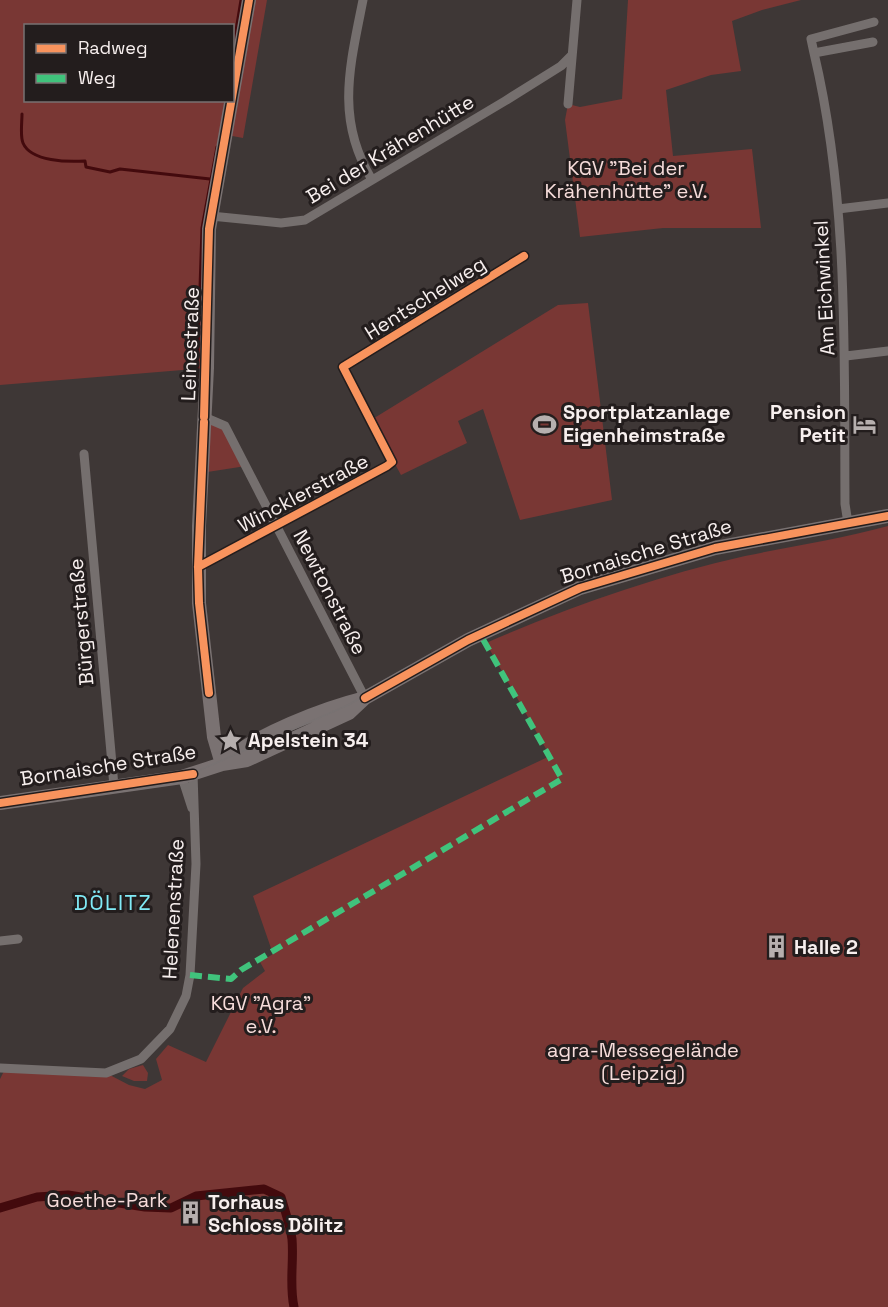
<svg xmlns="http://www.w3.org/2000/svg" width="888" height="1307" font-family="'Space Grotesk',sans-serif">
  <rect width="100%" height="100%" fill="#3e3736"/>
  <path fill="#793734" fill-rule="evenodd" d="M 0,0 L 267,0 L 243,138 L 227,135 L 211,216 L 207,368 L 0,385 ZM 26,26 L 232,26 L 232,100 L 26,100 Z
    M 628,0 L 801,0 L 762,10 L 732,21 L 741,71 L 711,75 L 666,90 L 673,156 L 752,149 L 761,228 L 663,228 L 580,237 L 565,120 L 568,104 L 580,107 L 622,99 Z
    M 588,303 L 612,500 L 520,520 L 483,409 L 458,421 L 467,443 L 401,475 L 371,420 L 558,305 Z
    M 204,417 L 225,426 L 246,466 L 201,473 Z
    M 888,526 L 888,1307 L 0,1307 L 0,1079 L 5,1069 L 106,1073 L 129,1085 L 145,1089 L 162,1080 L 156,1059 L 168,1045 L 206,1062 L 243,988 L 265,971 L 260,962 L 273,954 L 253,896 L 550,756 L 486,643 C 569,607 656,576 745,556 C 793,546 841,539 888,526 Z
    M 143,1065 L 148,1073 L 147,1081 L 134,1081 L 122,1076 L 129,1069 Z"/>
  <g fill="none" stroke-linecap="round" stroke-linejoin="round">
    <path stroke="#430a0d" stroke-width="3" d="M 232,55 L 241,0
      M 22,114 C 22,123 20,136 23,143 C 31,162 69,162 85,161 L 86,167 L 110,172 L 120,169 L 210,179
      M 197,378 L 202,228 L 217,147"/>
    <path stroke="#430a0d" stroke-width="9" d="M 0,1208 L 37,1197 L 68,1195 L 145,1207 L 171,1208 L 196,1196 L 264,1189 L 281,1197 C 285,1211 290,1225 292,1239 C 294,1262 289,1284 294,1307"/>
    <path stroke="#756f6e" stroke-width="9" d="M 363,0 C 350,66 335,119 372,180
      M 814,53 L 811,39 L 874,22
      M 568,104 L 577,0
      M 838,209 L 888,203
      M 211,216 L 281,223 L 305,220 L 505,101 L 561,66 L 571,56
      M 846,356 L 888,351
      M 204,417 L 225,426 L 365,698
      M 84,454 L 114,786
      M 848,523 L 845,504 C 844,353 849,201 814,53 L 873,42
      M 198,567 L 387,466 L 392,462 L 343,367 L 524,256
      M 182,777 L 192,808
      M 0,941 L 18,939
      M 0,1068 L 106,1073 L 141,1059 L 170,1029 L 186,996 L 190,975 L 196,864 L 193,774"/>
    <path stroke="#7a7272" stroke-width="14" d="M 223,762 C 258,734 321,709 365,698
      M 222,764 L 214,737 L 199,603 L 199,526 L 207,368 L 209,229 L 249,0
      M 0,803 L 182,777 L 222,764 L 247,760 L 349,713 L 365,698 L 468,640 L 580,588 L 715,548 L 888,516"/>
    <path stroke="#787272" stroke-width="1.5" d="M 0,802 L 193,773 L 346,706 L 479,632 L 583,584 L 714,546 L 888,514"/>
    <path stroke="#40c37c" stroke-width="6" stroke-dasharray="12 6" stroke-linecap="butt" d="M 190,975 L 231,979 L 241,970 L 562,779 L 480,634"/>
    <defs>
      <path id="cycleway" d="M 204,417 L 209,229 L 249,0
        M 204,422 L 198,567 L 199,603 L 209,693
        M 198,567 L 387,466 L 392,462 L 343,367 L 524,256
        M 365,698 L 468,640 L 580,588 L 715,548 L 888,516
        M 0,803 L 193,774"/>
    </defs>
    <use href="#cycleway" stroke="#231d1d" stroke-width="11"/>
    <use href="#cycleway" stroke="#f8935d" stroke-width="8"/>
  </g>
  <defs>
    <symbol id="stadium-bare" viewBox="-9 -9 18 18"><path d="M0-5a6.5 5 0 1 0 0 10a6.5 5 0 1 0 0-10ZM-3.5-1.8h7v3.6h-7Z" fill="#b6afae" stroke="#231d1d" stroke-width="2.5" paint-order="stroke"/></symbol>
    <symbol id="hotel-bare" viewBox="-9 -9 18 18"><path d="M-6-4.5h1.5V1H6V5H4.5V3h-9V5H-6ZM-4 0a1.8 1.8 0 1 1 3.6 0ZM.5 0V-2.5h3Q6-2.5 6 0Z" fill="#b6afae" stroke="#231d1d" stroke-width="2.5" paint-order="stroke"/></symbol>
    <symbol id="sight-bare" viewBox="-9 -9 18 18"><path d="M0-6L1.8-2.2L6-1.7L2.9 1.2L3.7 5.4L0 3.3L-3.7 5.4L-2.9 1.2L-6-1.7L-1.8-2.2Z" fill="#b6afae" stroke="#231d1d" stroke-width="2.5" paint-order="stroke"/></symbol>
    <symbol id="building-bare" viewBox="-9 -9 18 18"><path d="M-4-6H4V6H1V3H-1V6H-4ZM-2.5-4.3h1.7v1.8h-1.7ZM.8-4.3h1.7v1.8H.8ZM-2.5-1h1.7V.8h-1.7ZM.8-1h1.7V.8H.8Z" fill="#b6afae" stroke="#231d1d" stroke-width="2.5" paint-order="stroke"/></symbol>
  </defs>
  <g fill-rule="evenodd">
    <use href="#stadium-bare" x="528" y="408" width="33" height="33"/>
    <use href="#hotel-bare" x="848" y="408" width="33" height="33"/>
    <use href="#sight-bare" x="214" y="724" width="33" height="33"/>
    <use href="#building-bare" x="760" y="930" width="33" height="33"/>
    <use href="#building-bare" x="174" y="1196" width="33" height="33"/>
  </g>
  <g text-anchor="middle" stroke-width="6" stroke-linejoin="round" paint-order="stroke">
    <g font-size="20" fill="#f7efee" stroke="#231d1d">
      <text transform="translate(390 149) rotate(-31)" y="7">Bei der Krähenhütte</text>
      <text transform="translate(824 288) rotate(-93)" y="7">Am Eichwinkel</text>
      <text transform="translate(425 298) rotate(-32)" y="7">Hentschelweg</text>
      <text transform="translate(190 344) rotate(-88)" y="7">Leinestraße</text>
      <text transform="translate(303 493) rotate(-28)" y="7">Wincklerstraße</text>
      <text transform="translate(646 551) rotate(-17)" y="7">Bornaische Straße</text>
      <text transform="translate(330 592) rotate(63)" y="7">Newtonstraße</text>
      <text transform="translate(81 622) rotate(-95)" y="7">Bürgerstraße</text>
      <text transform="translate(108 765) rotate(-9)" y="7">Bornaische Straße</text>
      <text transform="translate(173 909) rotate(-87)" y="7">Helenenstraße</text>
    </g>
    <g font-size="20" fill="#f6dcda" stroke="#231d1d">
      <text x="626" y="175">KGV "Bei der<tspan x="626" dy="23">Krähenhütte" e.V.</tspan></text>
      <text x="261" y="1010">KGV "Agra"<tspan x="261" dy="23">e.V.</tspan></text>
      <text x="643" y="1057">agra-Messegelände<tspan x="643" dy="23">(Leipzig)</tspan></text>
      <text x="107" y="1207">Goethe-Park</text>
    </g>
    <g font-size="20" font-weight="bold" fill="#f7efee" stroke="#231d1d" text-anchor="start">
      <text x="563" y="419">Sportplatzanlage<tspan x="563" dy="23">Eigenheimstraße</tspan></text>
      <text x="846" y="419" text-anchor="end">Pension<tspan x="846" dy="23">Petit</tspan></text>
      <text x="248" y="747">Apelstein 34</text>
      <text x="794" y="954">Halle 2</text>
      <text x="208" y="1209">Torhaus<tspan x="208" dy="23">Schloss Dölitz</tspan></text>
    </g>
    <g font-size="21" letter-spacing="1.5" fill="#81ebf7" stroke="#231d1d">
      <text x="113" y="910">DÖLITZ</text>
    </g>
  </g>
  <rect x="24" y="24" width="210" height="78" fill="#231d1d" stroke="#787171" stroke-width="1.5"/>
  <rect x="36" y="44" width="30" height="9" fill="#f8935d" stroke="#787171" stroke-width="1.5"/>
  <text x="78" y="54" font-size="18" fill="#f7efee">Radweg</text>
  <rect x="36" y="74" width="30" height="9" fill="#40c37c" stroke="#787171" stroke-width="1.5"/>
  <text x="78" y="84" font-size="18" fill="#f7efee">Weg</text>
</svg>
